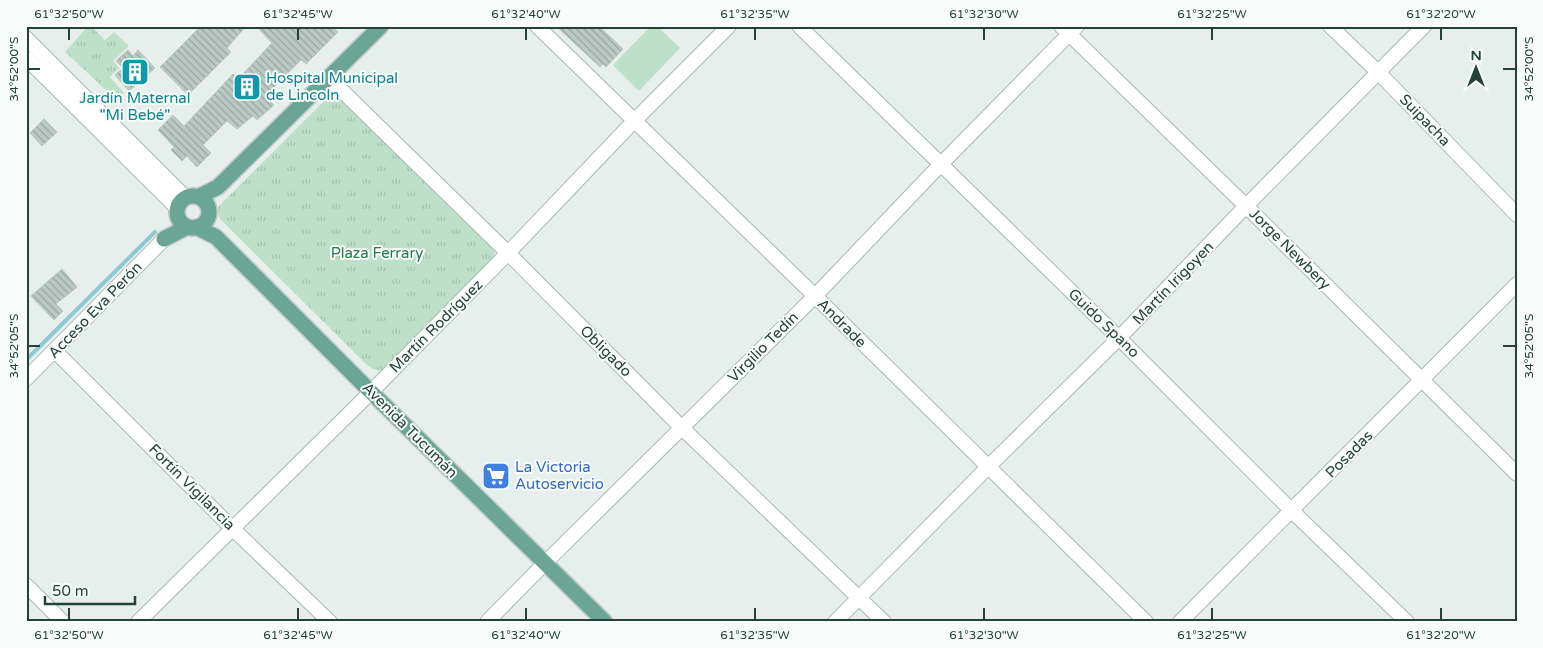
<svg xmlns="http://www.w3.org/2000/svg" width="1543" height="648" font-family="'Varela Round',sans-serif">
  <defs>
    <pattern id="grass-tufts" width="24" height="20" patternUnits="userSpaceOnUse" patternTransform="scale(1.25)"><rect width="24" height="20" fill="#bfe0c8"/><path d="M3 7l-1-3M5 7V3M7 7l1-3M15 17l-1-3M17 17v-4M19 17l1-3" fill="none" stroke="#a4c1ad"/></pattern>
    <pattern id="building-back-hatch" width="6" height="6" patternUnits="userSpaceOnUse" patternTransform="scale(1.25)"><rect width="6" height="6" fill="#bbcac4"/><path d="M-1 5l2 2M0 0l6 6M5-1l2 2" fill="none" stroke="#98a6a0"/></pattern>
  </defs>
  <rect width="100%" height="100%" fill="#e6efeb"/>
  <path fill="url(#grass-tufts)" d="M 88,26 L 91,26 L 105,40 L 114,32 L 129,46 L 113,61 L 119,68 L 110,77 L 124,93 L 117,100 L 65,52 Z
    M 335,95 L 339,97 L 494,248 L 495,258 L 384,370 C 376,371 372,369 366,364 L 221,220 C 216,212 216,209 222,203 L 326,99 Z"/>
  <path fill="#bfe0c8" d="M 651,26 L 657,26 L 680,48 L 639,91 L 613,65 Z"/>
  <g fill="none" stroke-linecap="round" stroke-linejoin="round">
    <path stroke="#8ec9d4" stroke-width="4" d="M 26,360 L 155,232"/>
  </g>
  <path fill="url(#building-back-hatch)" stroke="#b8c9c2" d="M 201,26 L 246,26 L 227,48 L 231,52 L 188,95 L 160,67 Z
    M 256,26 L 332,26 L 338,32 L 306,64 L 301,60 L 264,97 L 274,105 L 257,120 L 253,116 L 237,129 L 227,121 L 203,145 L 211,153 L 197,167 L 187,156 L 182,161 L 171,150 L 174,147 L 158,130 L 173,115 L 184,126 L 233,74 L 239,78 L 272,43 Z
    M 556,26 L 599,26 L 623,49 L 606,67 L 603,64 L 600,67 Z
    M 128,50 L 133,56 L 138,50 L 155,68 L 129,91 L 115,75 L 123,68 L 116,61 Z
    M 44,119 L 57,132 L 42,146 L 30,133 Z
    M 62,269 L 77,287 L 56,304 L 63,311 L 54,320 L 31,296 Z"/>
  <g fill="none" stroke-linecap="round" stroke-linejoin="round">
    <defs>
      <path id="minor" d="M 537,26 L 815,296 L 1146,622
        M 799,26 L 1119,338 L 1292,511 L 1407,622
        M 1061,26 L 1246,206 L 1517,474
        M 1330,26 L 1378,72 L 1517,215
        M 26,38 L 186,198
        M 26,58 L 177,208
        M 329,78 L 508,253 L 681,427 L 884,622
        M 55,351 L 232,528 L 330,622
        M 26,379 L 164,239
        M 26,585 L 63,622
        M 138,622 L 371,392 L 508,253 L 634,121 L 729,26
        M 487,622 L 545,563 L 815,296 L 941,164 L 1077,26
        M 835,622 L 988,467 L 1119,338 L 1246,206 L 1424,26
        M 1180,622 L 1517,284"/>
      <path id="major" d="M177 212a16 16 0 1 1 32 0a16 16 0 1 1-32 0Z
        M 198,197 L 218,187 L 381,26
        M 196,227 L 216,237 L 371,392 L 605,622
        M 164,239 L 187,227"/>
    </defs>
    <use href="#minor" stroke="#a8b8b2" stroke-width="16"/>
    <use href="#major" stroke="#c2cac8" stroke-width="18"/>
    <use href="#minor" stroke="#fff" stroke-width="14"/>
    <use href="#major" stroke="#6aa596" stroke-width="15"/>
  </g>
  <path fill="none" stroke="#24423a" stroke-width="2" d="M 69,28 L 69,40M 298,28 L 298,40M 526,28 L 526,40M 755,28 L 755,40M 984,28 L 984,40M 1212,28 L 1212,40M 1441,28 L 1441,40M 28,69 L 40,69M 1503,69 L 1516,69M 28,346 L 40,346M 1503,346 L 1516,346M 69,608 L 69,620M 298,608 L 298,620M 526,608 L 526,620M 755,608 L 755,620M 984,608 L 984,620M 1212,608 L 1212,620M 1441,608 L 1441,620"/>
  <defs>
    <symbol id="building-square" viewBox="-11 -11 22 22"><rect x="-9" y="-9" width="18" height="18" rx="4" fill="#0f9aa8" stroke="#f7fbf9"/><path d="M-4-6H4V6H1V3H-1V6H-4ZM-2.5-4.3h1.7v1.8h-1.7ZM.8-4.3h1.7v1.8H.8ZM-2.5-1h1.7V.8h-1.7ZM.8-1h1.7V.8H.8Z" fill="#fff"/></symbol>
    <symbol id="supermarket-square" viewBox="-11 -11 22 22"><rect x="-9" y="-9" width="18" height="18" rx="4" fill="#3f7fe0" stroke="#f7fbf9"/><path d="M-6-5.5h2.5l.6 2H6L4.5 2H-2.5L-4.4-4H-6ZM-1.5 3.2a1.3 1.3 0 1 0 .1 0ZM3 3.2a1.3 1.3 0 1 0 .1 0Z" fill="#fff"/></symbol>
  </defs>
  <g fill-rule="evenodd">
    <use href="#building-square" x="119" y="56" width="32" height="32"/>
    <use href="#building-square" x="231" y="71" width="32" height="32"/>
    <use href="#supermarket-square" x="480" y="460" width="32" height="32"/>
  </g>
  <g text-anchor="middle" stroke-width="4" stroke-linejoin="round" paint-order="stroke">
    <g font-size="15" fill="#0d838f" stroke="#f7fbf9" text-anchor="start">
      <text x="266" y="83">Hospital Municipal<tspan x="266" dy="17">de Lincoln</tspan></text>
      <text x="135" y="103" text-anchor="middle">Jardín Maternal<tspan x="135" dy="17">"Mi Bebé"</tspan></text>
    </g>
    <g font-size="15" fill="#24423a" stroke="#f7fbf9">
      <text transform="translate(1425 120) rotate(46)" y="5">Suipacha</text>
      <text transform="translate(1290 249) rotate(45)" y="5">Jorge Newbery</text>
      <text transform="translate(1173 283) rotate(-46)" y="5">Martín Irigoyen</text>
      <text transform="translate(95 310) rotate(-46)" y="5">Acceso Eva Perón</text>
      <text transform="translate(842 323) rotate(45)" y="5">Andrade</text>
      <text transform="translate(1104 323) rotate(44)" y="5">Guido Spano</text>
      <text transform="translate(436 326) rotate(-45)" y="5">Martín Rodríguez</text>
      <text transform="translate(763 347) rotate(-45)" y="5">Virgilio Tedín</text>
      <text transform="translate(606 351) rotate(45)" y="5">Obligado</text>
      <text transform="translate(410 430) rotate(45)" y="5">Avenida Tucumán</text>
      <text transform="translate(1349 454) rotate(-45)" y="5">Posadas</text>
      <text transform="translate(192 487) rotate(45)" y="5">Fortín Vigilancia</text>
    </g>
    <g font-size="15" fill="#2d7a4b" stroke="#f7fbf9">
      <text x="377" y="258">Plaza Ferrary</text>
    </g>
    <g font-size="15" fill="#366cbe" stroke="#f7fbf9" text-anchor="start">
      <text x="515" y="472">La Victoria<tspan x="515" dy="17">Autoservicio</tspan></text>
    </g>
  </g>
  <rect width="1543" height="648" fill="none" stroke="#f7fbf9" stroke-width="55"/>
  <g transform="translate(1476 68)" stroke="#f7fbf9" stroke-width="4" paint-order="stroke">
  <path d="M0-4L9 19L0 12L-9 19Z" fill="#24423a"/>
  <text y="-8" font-size="14" font-weight="bold" text-anchor="middle" fill="#24423a">N</text>
  </g>
  <path d="M45 596v8h90v-8" fill="none" stroke="#24423a" stroke-width="2.5"/>
  <text x="52" y="596" font-size="15" fill="#24423a" stroke="#f7fbf9" stroke-width="4" paint-order="stroke">50 m</text>
  <rect x="28" y="28" width="1488" height="592" fill="none" stroke="#24423a" stroke-width="2"/>
  <g font-size="12" text-anchor="middle" fill="#24423a">
    <text x="69" y="18">61°32'50"W</text>
    <text x="298" y="18">61°32'45"W</text>
    <text x="526" y="18">61°32'40"W</text>
    <text x="755" y="18">61°32'35"W</text>
    <text x="984" y="18">61°32'30"W</text>
    <text x="1212" y="18">61°32'25"W</text>
    <text x="1441" y="18">61°32'20"W</text>
    <text transform="translate(14 69) rotate(-90)" y="4">34°52'00"S</text>
    <text transform="translate(1529 69) rotate(-90)" y="4">34°52'00"S</text>
    <text transform="translate(14 346) rotate(-90)" y="4">34°52'05"S</text>
    <text transform="translate(1529 346) rotate(-90)" y="4">34°52'05"S</text>
    <text x="69" y="639">61°32'50"W</text>
    <text x="298" y="639">61°32'45"W</text>
    <text x="526" y="639">61°32'40"W</text>
    <text x="755" y="639">61°32'35"W</text>
    <text x="984" y="639">61°32'30"W</text>
    <text x="1212" y="639">61°32'25"W</text>
    <text x="1441" y="639">61°32'20"W</text>
  </g>
</svg>
